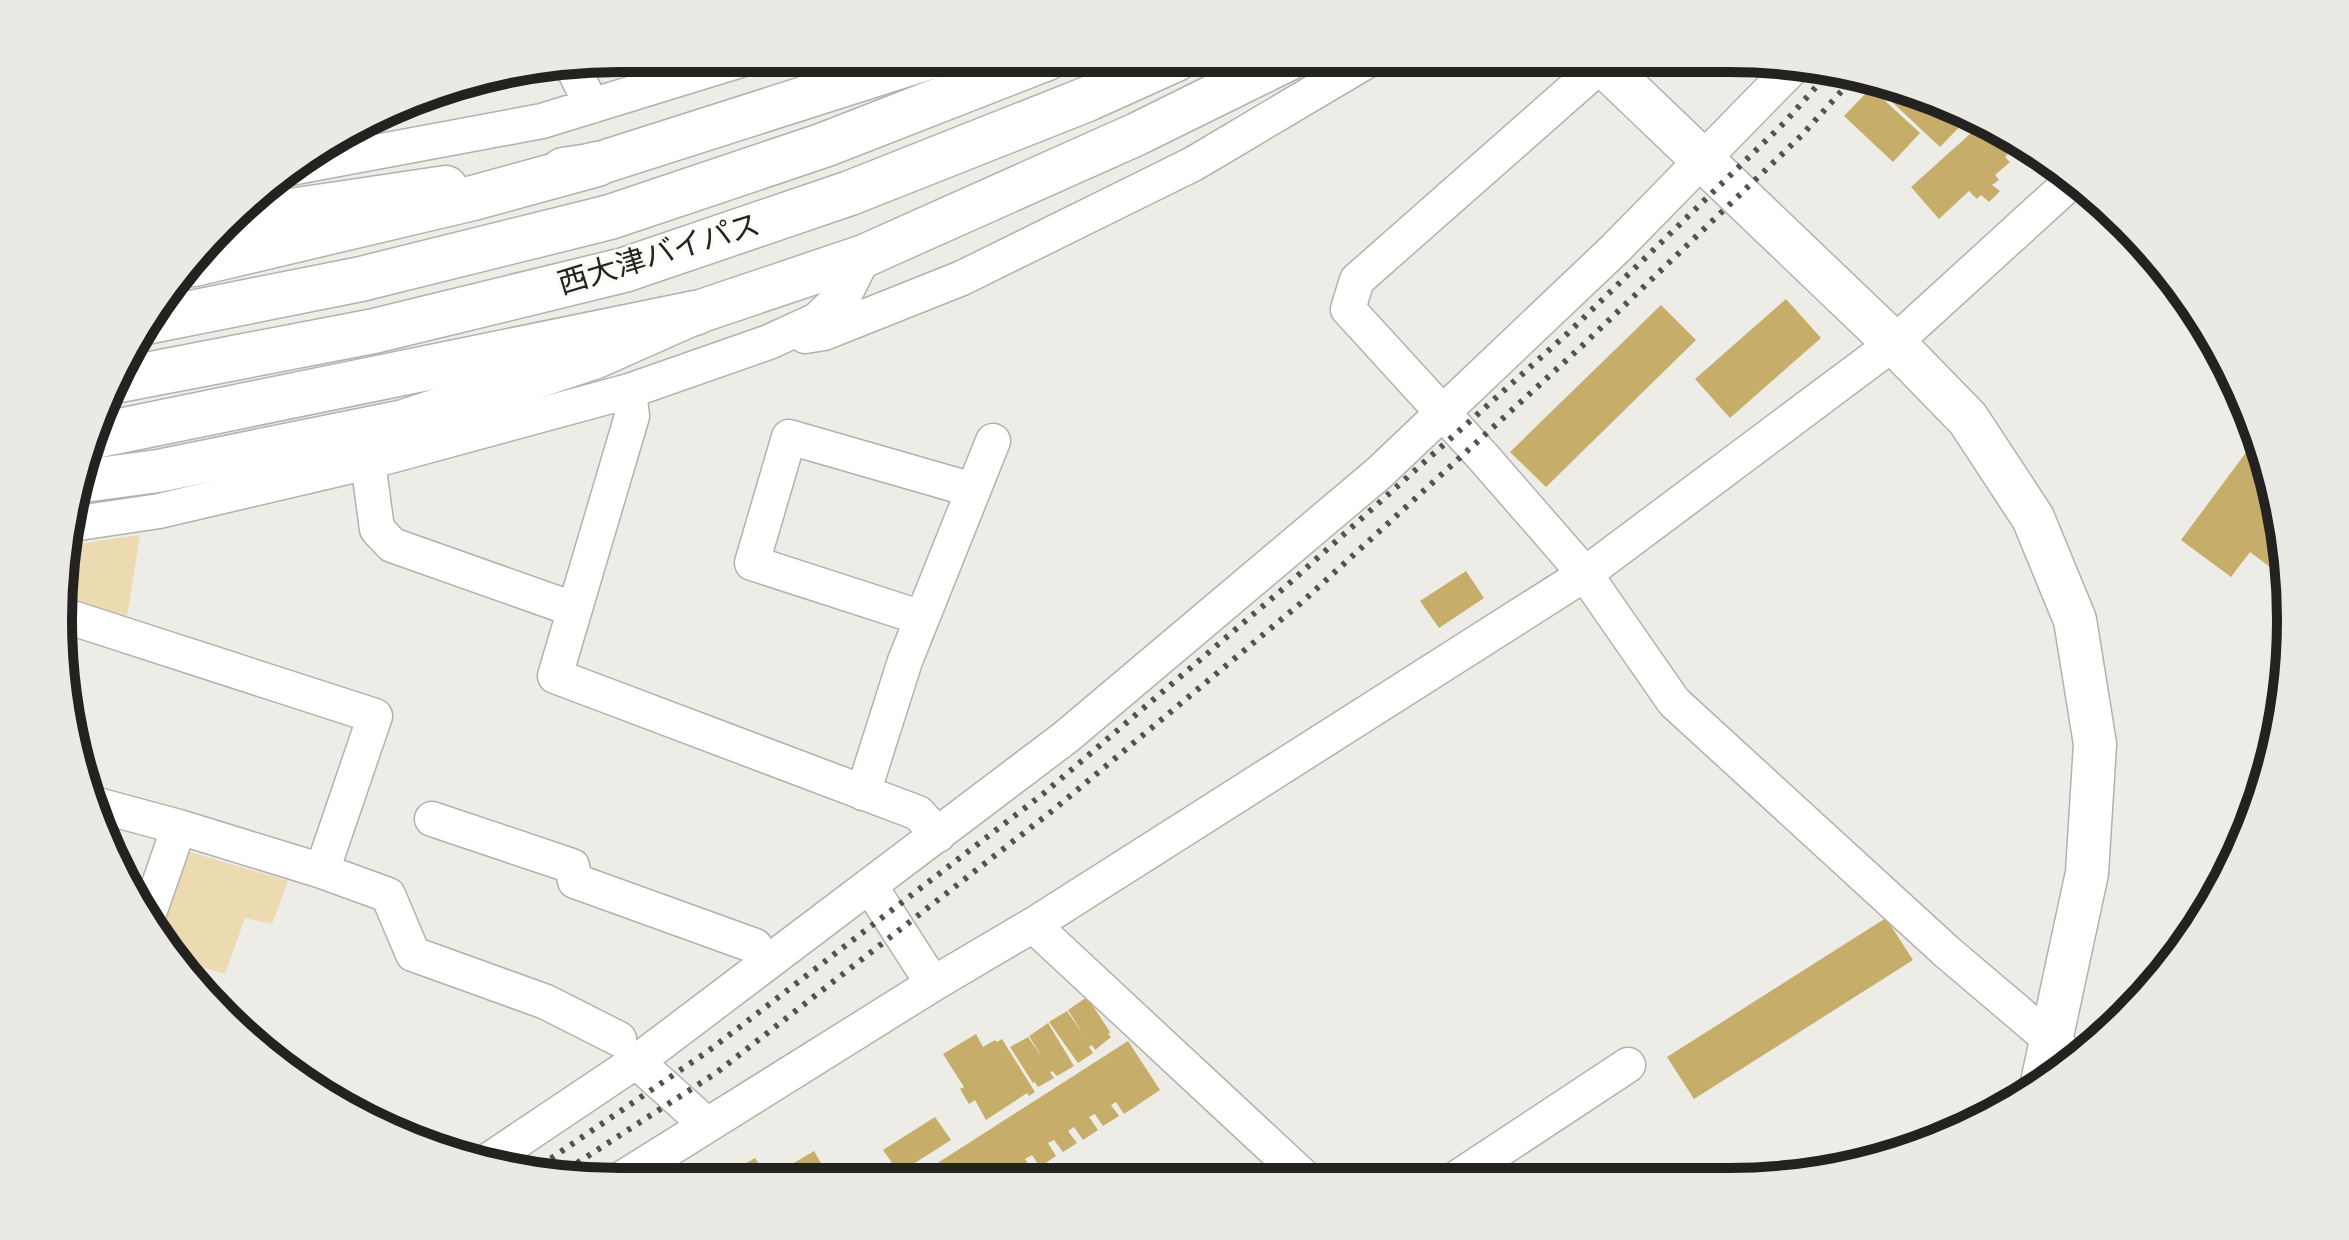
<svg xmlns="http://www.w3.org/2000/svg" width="2349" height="1240" font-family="Commissioner,'Noto Sans JP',sans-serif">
  <rect width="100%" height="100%" fill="#eeece7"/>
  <path fill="#ecdbb1" d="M 140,535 L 126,623 L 64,609 L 70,545 Z
    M 187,851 L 288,881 L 272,924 L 245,918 L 225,974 L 179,960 L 162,933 Z"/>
  <path fill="#c6ad6a" d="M 1879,79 L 1926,97 L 1972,114 L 1940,147 L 1874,85 Z
    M 1871,88 L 1920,133 L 1893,162 L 1844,116 Z
    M 1990,124 L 2007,136 L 1998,144 L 2008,154 L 2005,157 L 2010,162 L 1995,175 L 1999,180 L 1992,185 L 2000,191 L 1989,202 L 1981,195 L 1977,199 L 1969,191 L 1939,219 L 1911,187 L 1980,125 L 1985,129 Z
    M 1786,299 L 1821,338 L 1730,418 L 1695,379 Z
    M 1661,305 L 1696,340 L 1546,487 L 1510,452 Z
    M 2259,435 L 2286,547 L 2287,580 L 2250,552 L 2231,577 L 2181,540 Z
    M 1466,571 L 1484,598 L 1439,628 L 1420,601 Z
    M 1886,918 L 1913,960 L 1694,1099 L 1667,1057 Z
    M 1087,997 L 1110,1032 L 1108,1034 L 1111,1037 L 1095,1050 L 1092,1045 L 1089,1047 L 1093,1053 L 1078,1063 L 1049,1022 L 1067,1011 L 1083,1034 L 1068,1010 Z
    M 1048,1023 L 1074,1066 L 1057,1076 L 1052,1071 L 1050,1072 L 1054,1078 L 1038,1087 L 1035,1082 L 1033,1083 L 1010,1047 L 1028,1037 L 1042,1057 L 1029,1036 Z
    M 976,1034 L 983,1047 L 995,1040 L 997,1042 L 1002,1039 L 1035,1092 L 1029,1096 L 1027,1093 L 986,1120 L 975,1100 L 969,1104 L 960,1089 L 964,1087 L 943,1054 Z
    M 1128,1041 L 1160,1090 L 1124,1114 L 1116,1102 L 1111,1105 L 1119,1116 L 1103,1126 L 1095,1114 L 1089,1117 L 1098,1130 L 1083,1140 L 1074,1127 L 1068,1131 L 1077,1143 L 1063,1152 L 1054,1140 L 1048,1143 L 1056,1156 L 1040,1167 L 1032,1155 L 1025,1159 L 1033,1172 L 1020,1179 L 1010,1168 L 1005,1172 L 1010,1180 L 911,1180 Z
    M 935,1117 L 951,1140 L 899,1173 L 883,1150 Z
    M 814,1151 L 826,1172 L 830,1169 L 837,1180 L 795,1180 L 787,1167 Z
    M 755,1158 L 764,1171 L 776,1163 L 786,1180 L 747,1180 L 739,1167 Z"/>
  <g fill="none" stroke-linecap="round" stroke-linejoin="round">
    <defs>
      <path id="minor" d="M 1602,64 L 1357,280 L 1348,309 L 1484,458 L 1585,574 L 1674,702 L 1947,952 L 2073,1059
        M 572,66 L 592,106
        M 290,168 L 542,121 L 747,58
        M 805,336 L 824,333 L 962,278 L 1193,164 L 1370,59
        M 629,391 L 632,416 L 555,676 L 918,813 L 938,835
        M 368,462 L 377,529 L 392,545 L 573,609
        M 72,524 L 159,511 L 368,462 L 629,391 L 769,342 L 817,320 L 846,292 L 864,256
        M 63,615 L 375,716 L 322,871 L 179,827 L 149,913
        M 922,618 L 752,563 L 789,437 L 973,490
        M 863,793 L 905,661 L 993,441
        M 94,804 L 179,827
        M 432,819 L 572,866 L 575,881 L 755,946 L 766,964
        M 322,871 L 388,895 L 413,954 L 546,1002 L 619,1039
        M 870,886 L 933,984
        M 1033,925 L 1306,1179
        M 636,1061 L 707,1125
        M 483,1164 L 644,1056 L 1066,737 L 1379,473 L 1616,248 L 1796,64
        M 1457,1178 L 1628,1065
        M 618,1181 L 933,984 L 1033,925 L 1585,574 L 1894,343 L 2075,178"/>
      <path id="tertiary" d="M 1597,59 L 1894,343 L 1968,419 L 2033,518 L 2075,620 L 2095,744 L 2087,873 L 2041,1087
        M 563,169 L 597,164 L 929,58
        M 237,218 L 446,187
        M 76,482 L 158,471 L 404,421 L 596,357 L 695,313 L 864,256 L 1137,134 L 1289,59"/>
      <path id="trunk" d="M 194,264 L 473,198 L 597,164
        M 95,436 L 695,313"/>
      <path id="motorway" d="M 146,322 L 361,279 L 610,217 L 824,145 L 1047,58
        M 120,380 L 374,331 L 624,270 L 850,193 L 1085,100 L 1176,59"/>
    </defs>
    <use href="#minor" stroke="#b3b1ad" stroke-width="37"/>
    <use href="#tertiary" stroke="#b3b1ad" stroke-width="45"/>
    <use href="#trunk" stroke="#b3b1ad" stroke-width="47"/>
    <use href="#motorway" stroke="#b3b1ad" stroke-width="47"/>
    <use href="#minor" stroke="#fff" stroke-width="34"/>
    <use href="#tertiary" stroke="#fff" stroke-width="42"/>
    <use href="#trunk" stroke="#fff" stroke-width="44"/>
    <use href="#motorway" stroke="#fff" stroke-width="44"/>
    <path stroke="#53524f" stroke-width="6" stroke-dasharray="4 8" stroke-linecap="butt" d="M 531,1172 L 707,1052 L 1043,794 L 1284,588 L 1568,333 L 1785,122 L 1831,70
      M 557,1176 L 716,1073 L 1052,811 L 1301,603 L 1583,345 L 1802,135 L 1857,74"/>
  </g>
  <g text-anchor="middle" stroke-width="6" stroke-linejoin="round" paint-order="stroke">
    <g font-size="30" fill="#232220" stroke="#fcfaf5">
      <text transform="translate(659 254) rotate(-17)" y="10">西大津バイパス</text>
    </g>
  </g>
  <path d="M0 0H2349V1240H0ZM620 72H1729A548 548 0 0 1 2277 620V620A548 548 0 0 1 1729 1168H620A548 548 0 0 1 72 620V620A548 548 0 0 1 620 72Z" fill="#ebe9e4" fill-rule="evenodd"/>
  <path fill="none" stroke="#232220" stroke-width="10" d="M620 72H1729A548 548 0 0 1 2277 620V620A548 548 0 0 1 1729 1168H620A548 548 0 0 1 72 620V620A548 548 0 0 1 620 72Z"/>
</svg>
